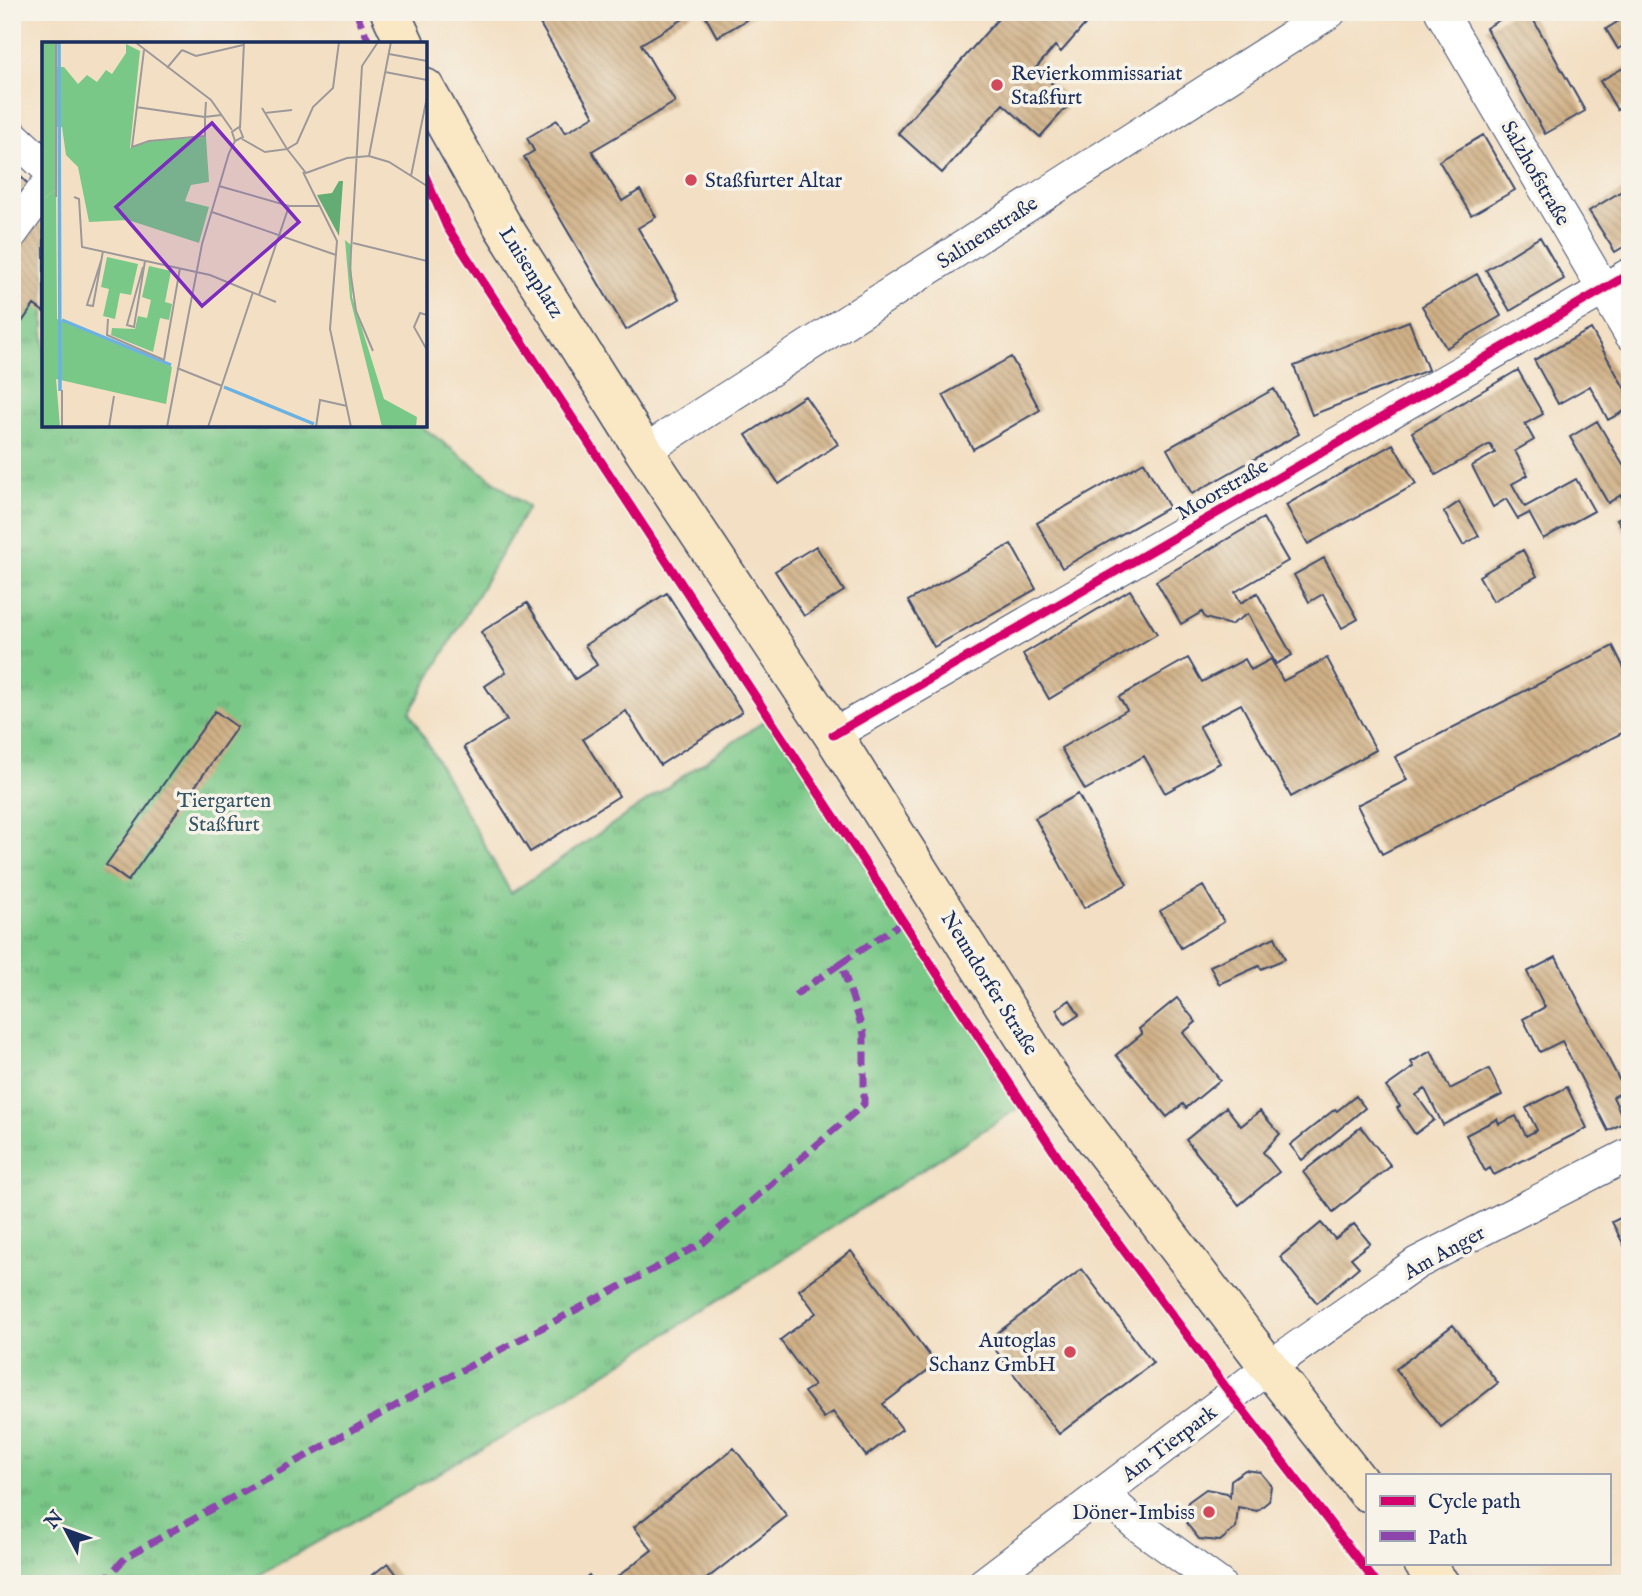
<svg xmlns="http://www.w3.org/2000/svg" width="1642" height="1596" font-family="'IM FELL English',serif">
  <defs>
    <pattern id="park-tufts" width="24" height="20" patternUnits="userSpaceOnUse" patternTransform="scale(1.75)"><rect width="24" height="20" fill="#7ac888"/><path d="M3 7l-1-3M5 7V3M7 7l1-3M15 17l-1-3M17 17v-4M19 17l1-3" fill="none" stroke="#63a372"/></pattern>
    <pattern id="building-back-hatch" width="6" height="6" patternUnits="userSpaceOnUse" patternTransform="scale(1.75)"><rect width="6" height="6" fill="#d0b086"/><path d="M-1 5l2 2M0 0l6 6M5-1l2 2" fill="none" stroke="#a89071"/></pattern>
  </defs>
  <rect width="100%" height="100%" fill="#f7f3e8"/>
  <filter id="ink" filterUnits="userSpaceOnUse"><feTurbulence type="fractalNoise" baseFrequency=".0143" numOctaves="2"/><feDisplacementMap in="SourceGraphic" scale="14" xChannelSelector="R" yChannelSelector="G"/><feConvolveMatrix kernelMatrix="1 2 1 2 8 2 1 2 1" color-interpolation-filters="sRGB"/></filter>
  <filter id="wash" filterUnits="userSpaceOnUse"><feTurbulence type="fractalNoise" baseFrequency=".00686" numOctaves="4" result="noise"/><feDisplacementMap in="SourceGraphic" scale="28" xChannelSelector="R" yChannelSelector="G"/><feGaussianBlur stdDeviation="1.57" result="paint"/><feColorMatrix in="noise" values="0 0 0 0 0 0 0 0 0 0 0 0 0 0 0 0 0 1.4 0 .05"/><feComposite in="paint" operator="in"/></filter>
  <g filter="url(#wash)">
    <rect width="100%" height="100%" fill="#f3dfc3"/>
    <path fill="url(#park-tufts)" stroke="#4a7c73" stroke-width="2" d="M 44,214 L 44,425 L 420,425 L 528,507 L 410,712 L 511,893 L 769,718 L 1023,1105 L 524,1425 L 243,1584 L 12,1584 L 12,258 Z"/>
    <g id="blocks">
      <path fill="url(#building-back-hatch)" d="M 533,12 L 695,12 L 641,44 L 675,102 L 592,151 L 622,201 L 640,190 L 656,217 L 638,228 L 679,299 L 626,330 L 524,157 L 534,151 L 527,138 L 557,120 L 565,133 L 594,116 Z
        M 703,12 L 760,12 L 717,37 Z
        M 1004,12 L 1096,12 L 1061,52 L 1055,46 L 1035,69 L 1072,101 L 1040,137 L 1003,104 L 942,173 L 898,133 Z
        M 1513,12 L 1529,12 L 1585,111 L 1545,134 L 1486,28 Z
        M 1627,16 L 1630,21 L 1630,41 L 1618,49 L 1606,29 Z
        M 1625,67 L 1630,75 L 1630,102 L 1617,110 L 1600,81 Z
        M 1483,135 L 1515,190 L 1471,215 L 1439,161 Z
        M 12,168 L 29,185 L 12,201 Z
        M 1630,186 L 1630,243 L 1615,252 L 1589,211 Z
        M 44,214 L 44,312 L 34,305 L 12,336 L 12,258 Z
        M 1540,237 L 1564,279 L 1510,311 L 1486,270 Z
        M 1477,274 L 1501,316 L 1446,348 L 1422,306 Z
        M 1409,321 L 1428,370 L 1312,415 L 1294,366 Z
        M 1591,329 L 1630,398 L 1630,408 L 1608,420 L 1590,386 L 1558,404 L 1534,360 Z
        M 1011,357 L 1040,410 L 973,449 L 943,395 Z
        M 1518,370 L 1543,414 L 1525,424 L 1534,440 L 1515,451 L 1528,475 L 1512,484 L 1525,507 L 1576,479 L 1594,511 L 1543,539 L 1529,513 L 1518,519 L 1506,499 L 1493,507 L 1472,466 L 1495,453 L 1490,444 L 1436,475 L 1412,432 Z
        M 1274,389 L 1299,434 L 1192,494 L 1167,449 Z
        M 805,396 L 838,444 L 779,484 L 746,435 Z
        M 1597,421 L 1630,477 L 1630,510 L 1621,495 L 1608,503 L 1570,437 Z
        M 1393,444 L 1416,484 L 1308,544 L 1286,505 Z
        M 1144,462 L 1169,507 L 1062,568 L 1037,523 Z
        M 1459,502 L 1479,536 L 1463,545 L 1444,512 Z
        M 1630,512 L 1630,541 L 1617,519 Z
        M 1263,518 L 1288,561 L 1235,592 L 1241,603 L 1257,593 L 1292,655 L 1276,664 L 1248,614 L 1230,625 L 1205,618 L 1202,612 L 1181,624 L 1156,581 Z
        M 1011,544 L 1036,589 L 934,647 L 908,601 Z
        M 816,546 L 844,591 L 804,616 L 775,571 Z
        M 1523,550 L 1537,576 L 1493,601 L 1479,576 Z
        M 1324,558 L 1358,619 L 1342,628 L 1323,594 L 1309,602 L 1294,575 Z
        M 1130,590 L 1157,634 L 1049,699 L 1023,654 Z
        M 667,593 L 742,712 L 660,765 L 626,711 L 583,739 L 619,796 L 530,852 L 464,747 L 507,720 L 485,686 L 506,672 L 481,632 L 527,603 L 575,679 L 597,665 L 585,645 Z
        M 1613,646 L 1630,680 L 1630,729 L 1382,854 L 1357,805 L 1407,780 L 1395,757 Z
        M 1188,658 L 1202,682 L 1245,659 L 1251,670 L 1271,659 L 1283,681 L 1327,658 L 1376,750 L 1291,797 L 1241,704 L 1199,726 L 1220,763 L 1165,793 L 1144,756 L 1085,790 L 1061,748 L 1127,710 L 1119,697 Z
        M 215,711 L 237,727 L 128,881 L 106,865 Z
        M 1078,794 L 1127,884 L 1084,908 L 1035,818 Z
        M 1203,886 L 1224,922 L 1181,948 L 1160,911 Z
        M 1275,937 L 1285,959 L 1261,969 L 1259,966 L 1219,984 L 1210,966 Z
        M 1556,957 L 1625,1091 L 1613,1097 L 1625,1122 L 1608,1131 L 1562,1041 L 1540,1052 L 1523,1019 L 1545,1007 L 1527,972 Z
        M 1177,998 L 1196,1022 L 1183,1033 L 1220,1080 L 1186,1108 L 1183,1104 L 1167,1117 L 1116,1055 L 1142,1034 L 1139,1029 Z
        M 1070,1000 L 1079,1015 L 1065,1024 L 1056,1009 Z
        M 1431,1051 L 1450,1089 L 1489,1069 L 1502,1095 L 1443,1125 L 1425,1089 L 1416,1095 L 1434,1120 L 1415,1134 L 1397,1108 L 1400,1106 L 1386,1087 L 1414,1067 L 1411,1062 Z
        M 1567,1087 L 1587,1128 L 1494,1175 L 1490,1168 L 1485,1171 L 1466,1135 L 1497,1119 L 1499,1124 L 1516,1116 L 1526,1136 L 1537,1130 L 1526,1108 Z
        M 1356,1096 L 1365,1108 L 1302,1160 L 1290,1145 L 1335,1109 L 1337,1111 Z
        M 1226,1107 L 1241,1126 L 1260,1111 L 1280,1134 L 1263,1152 L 1279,1172 L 1239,1205 L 1186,1140 Z
        M 1361,1127 L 1391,1166 L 1333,1212 L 1303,1172 Z
        M 1630,1213 L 1630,1257 L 1612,1222 Z
        M 1321,1223 L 1335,1239 L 1354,1224 L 1370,1243 L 1351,1258 L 1359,1267 L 1317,1303 L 1280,1257 Z
        M 851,1251 L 936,1364 L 883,1404 L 902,1429 L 866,1456 L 833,1412 L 824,1418 L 804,1392 L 814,1386 L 780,1340 L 816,1313 L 799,1290 Z
        M 1082,1269 L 1153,1363 L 1059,1434 L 988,1340 Z
        M 1453,1325 L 1498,1383 L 1441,1427 L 1396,1369 Z
        M 734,1448 L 787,1516 L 700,1584 L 674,1584 L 672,1581 L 668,1584 L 608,1584 L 652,1550 L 634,1527 Z
        M 1245,1470 L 1260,1472 L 1271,1485 L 1269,1501 L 1257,1511 L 1238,1507 L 1236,1528 L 1220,1541 L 1199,1539 L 1187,1524 L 1188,1502 L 1206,1489 L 1227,1493 L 1230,1497 L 1231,1480 Z
        M 388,1563 L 404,1584 L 361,1584 Z
        M 589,1575 L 596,1584 L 578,1584 Z"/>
    </g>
  </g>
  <g filter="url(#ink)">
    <use href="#blocks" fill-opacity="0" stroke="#3b496d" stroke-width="2"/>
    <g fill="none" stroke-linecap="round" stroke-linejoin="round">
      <defs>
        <path id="street" d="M 1441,12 L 1630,334
          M 12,135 L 44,165
          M 12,233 L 44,189
          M 644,451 L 1330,12
          M 833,735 L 1630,274
          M 1103,1494 L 1136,1524 L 1219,1584
          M 983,1584 L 1269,1367 L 1417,1263 L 1630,1154"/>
        <path id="secondary" d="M 390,12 L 405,44
          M 425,88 L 502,225 L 644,451 L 833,735 L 1055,1086 L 1269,1367 L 1367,1492
          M 1423,1563 L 1440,1584"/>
      </defs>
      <use href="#street" stroke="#3b496d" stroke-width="34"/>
      <use href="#secondary" stroke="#3b496d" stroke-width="41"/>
      <use href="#street" stroke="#fff" stroke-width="32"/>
      <use href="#secondary" stroke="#fae7c3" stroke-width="38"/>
      <path stroke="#8e44ad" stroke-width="7" stroke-dasharray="14 7" stroke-linecap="butt" d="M 356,12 L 370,44
        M 795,995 L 841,963
        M 101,1584 L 126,1557 L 422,1391 L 703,1243 L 864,1104 L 864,1034 L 841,963 L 903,922"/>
      <defs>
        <path id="cycleway" d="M 425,176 L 447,227 L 1082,1194 L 1232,1396 L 1377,1584
          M 833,735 L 1630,274"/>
      </defs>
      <use href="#cycleway" stroke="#f7f3e8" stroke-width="13"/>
      <use href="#cycleway" stroke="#d6006c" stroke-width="9"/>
    </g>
  </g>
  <g fill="#d1495b" stroke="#f7f3e8" stroke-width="2.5">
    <circle cx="997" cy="85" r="7"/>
    <circle cx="691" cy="180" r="7"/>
    <circle cx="1070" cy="1352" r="7"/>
    <circle cx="1209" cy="1512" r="7"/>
  </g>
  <g text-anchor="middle" stroke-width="7" stroke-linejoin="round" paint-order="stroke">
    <g font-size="21" fill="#1b2f5e" stroke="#f7f3e8" text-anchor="start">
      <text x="1011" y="80">Revierkommissariat<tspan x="1011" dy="24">Staßfurt</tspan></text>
      <text x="705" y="187">Staßfurter Altar</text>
      <text x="1056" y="1347" text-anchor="end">Autoglas<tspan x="1056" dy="24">Schanz GmbH</tspan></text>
      <text x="1195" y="1519" text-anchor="end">Döner-Imbiss</text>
    </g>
    <g font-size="21" fill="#1b2f5e" stroke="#f7f3e8">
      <text transform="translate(1536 173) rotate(60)" y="7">Salzhofstraße</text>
      <text transform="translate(987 232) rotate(-33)" y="7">Salinenstraße</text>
      <text transform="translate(532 272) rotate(58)" y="7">Luisenplatz</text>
      <text transform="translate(1222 489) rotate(-30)" y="7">Moorstraße</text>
      <text transform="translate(990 983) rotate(58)" y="7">Neundorfer Straße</text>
      <text transform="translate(1444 1252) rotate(-29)" y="7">Am Anger</text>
      <text transform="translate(1169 1443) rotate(-37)" y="7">Am Tierpark</text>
    </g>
    <g font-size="21" fill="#335568" stroke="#f7f3e8">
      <text x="224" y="807">Tiergarten<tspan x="224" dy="24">Staßfurt</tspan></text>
    </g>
  </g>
  <g transform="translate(42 42)">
    <rect width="385" height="385" fill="#f3dfc3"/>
    <path d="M 14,147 L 15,277 L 130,325 L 124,362 L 14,337 L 18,385 L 0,385 L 0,158 ZM 303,198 L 309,203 L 310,255 L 342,357 L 375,375 L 374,385 L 340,385 L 308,256 ZM 65,215 L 96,222 L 89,253 L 78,251 L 73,277 L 61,274 L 67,247 L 59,245 ZM 107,224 L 129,229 L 123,260 L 130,262 L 127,278 L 118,276 L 111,310 L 69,293 L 70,286 L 93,287 L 96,274 L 105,276 L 109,258 L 100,255 Z" fill="#7ac888"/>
    <path d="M 297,139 L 301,139 L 297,194 L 275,153 L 290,151 Z" fill="#63ac74"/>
    <path d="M 84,2 L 98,9 L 88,106 L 109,99 L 164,95 L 167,140 L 149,143 L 143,159 L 167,165 L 157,201 L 86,178 L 47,180 L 36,125 L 24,113 L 20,85 L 15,85 L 15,25 L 22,25 L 36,42 L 45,33 L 55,40 L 64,28 L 70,32 L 84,11 Z" fill="#7ac888"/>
    <path d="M 0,0 L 13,0 L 14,147 L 0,158 Z" fill="#7ac888"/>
    <path fill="none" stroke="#6bb2e2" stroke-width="3.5" d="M 17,0 L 18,349M 20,278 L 129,323M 182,345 L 272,382"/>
    <path fill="none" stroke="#9d999b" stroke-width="2" d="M 14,0 L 14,155M 93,0 L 169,58 L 190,88M 102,8 L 90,105 L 107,99 L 163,94 L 163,75 L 179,73M 140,8 L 154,14 L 201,3M 347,12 L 385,19M 125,26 L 140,8M 343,30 L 385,38M 94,65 L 163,75 L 164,60M 220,66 L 223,71 L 250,68M 223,71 L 245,107 L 255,101 L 271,65 L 291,46 L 297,0M 198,86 L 202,0M 200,97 L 223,110 L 245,107 L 264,131 L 305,116 L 327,114 L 347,120 L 385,144M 327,114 L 349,0M 261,130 L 295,199 L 288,287 L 309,385M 369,134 L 385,55M 177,144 L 247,164 L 277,164M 32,155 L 37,157 L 40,205 L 168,233 L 234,260M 170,170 L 294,213M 311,201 L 385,219M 59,219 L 45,263 L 51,264 L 61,209M 101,225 L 85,283 L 92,285 L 103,219M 217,253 L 247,164M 385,273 L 378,271 L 372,285 L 385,308M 66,277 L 65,293 L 122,318 L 138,226M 331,309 L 314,269 L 308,227 L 320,24 L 336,0M 135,326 L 180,344M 20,348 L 20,385M 67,385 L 72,354M 125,385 L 160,202 L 187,111 L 193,99 L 201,95 L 197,85 L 190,90 L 193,99M 166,385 L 211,250M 274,385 L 278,358 L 305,364"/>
    <path fill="#7b2cbf" fill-opacity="0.15" stroke="#7b2cbf" stroke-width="3.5" d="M 170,81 L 257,180 L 160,264 L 74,165 Z"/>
    <rect width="385" height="385" fill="none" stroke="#1b2f5e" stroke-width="3.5"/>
  </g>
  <rect width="1642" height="1596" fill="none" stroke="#f7f3e8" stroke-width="42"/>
  <rect x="1366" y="1474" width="245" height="91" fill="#f7f3e8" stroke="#9fa5b1" stroke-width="2"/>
  <rect x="1380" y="1496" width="35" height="10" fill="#d6006c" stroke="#9fa5b1" stroke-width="2"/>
  <text x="1428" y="1508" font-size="21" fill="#1b2f5e">Cycle path</text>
  <rect x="1380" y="1531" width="35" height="10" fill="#8e44ad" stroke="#9fa5b1" stroke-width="2"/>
  <text x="1428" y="1544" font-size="21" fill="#1b2f5e">Path</text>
  <g transform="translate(66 1530) rotate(311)" stroke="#f7f3e8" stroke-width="5" paint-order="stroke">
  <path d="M0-5L12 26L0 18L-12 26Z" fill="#1b2f5e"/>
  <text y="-10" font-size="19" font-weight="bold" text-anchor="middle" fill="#1b2f5e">N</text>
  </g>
</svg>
